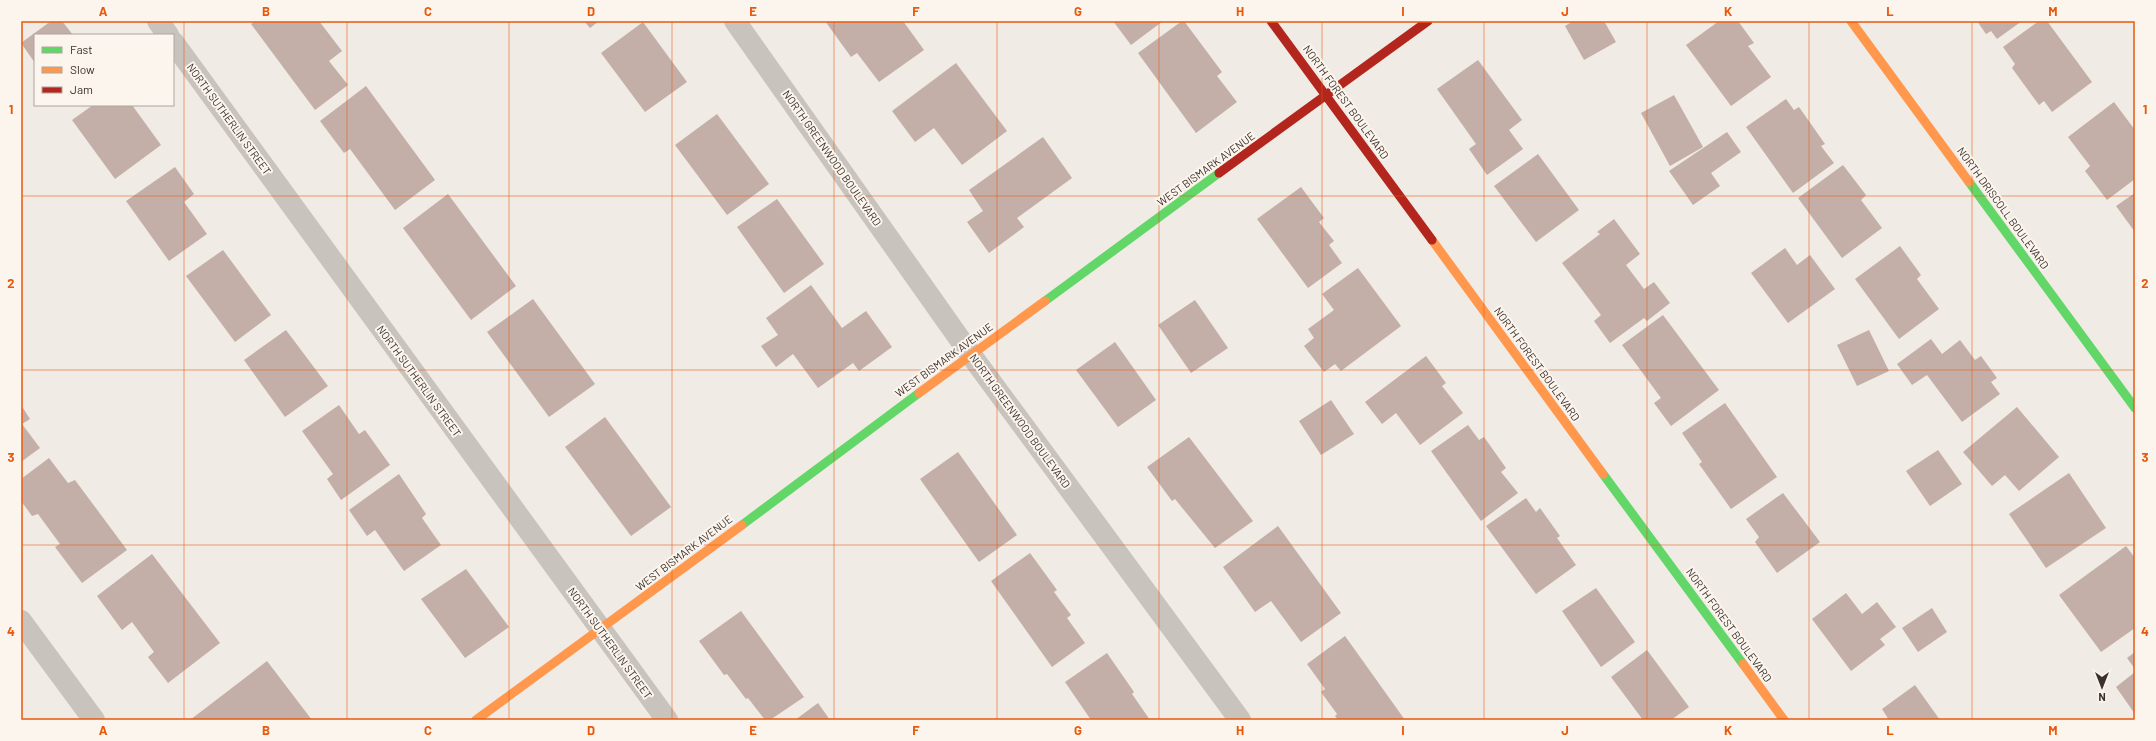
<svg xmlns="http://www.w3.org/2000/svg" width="2156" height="741" font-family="Barlow,sans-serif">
  <rect width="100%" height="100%" fill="#f0ebe5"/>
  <path fill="#c3afa7" d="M 51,21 L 62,21 L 73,35 L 35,35 L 35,63 L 21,43 Z
    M 255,21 L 319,21 L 342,51 L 329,61 L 348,85 L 315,110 L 251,24 Z
    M 584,21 L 599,21 L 590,28 Z
    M 825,21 L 903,21 L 924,50 L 879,82 L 857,53 L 851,57 Z
    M 1113,21 L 1163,21 L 1131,45 Z
    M 1182,21 L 1184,21 L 1222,72 L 1217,76 L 1237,102 L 1196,133 L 1138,53 Z
    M 1573,21 L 1604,21 L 1616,42 L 1584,60 L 1565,26 Z
    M 1719,21 L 1738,21 L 1754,43 L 1748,46 L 1771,77 L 1731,106 L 1686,45 Z
    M 1977,21 L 2022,21 L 1997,39 L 1991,31 L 1986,34 Z
    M 2039,21 L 2047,21 L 2092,82 L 2052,112 L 2044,101 L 2039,105 L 2012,68 L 2015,64 L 2003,47 Z
    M 643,22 L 687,82 L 645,112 L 601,53 Z
    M 1478,60 L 1522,120 L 1509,130 L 1523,149 L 1487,175 L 1469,149 L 1476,144 L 1437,89 Z
    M 956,63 L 1007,131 L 962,165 L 934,128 L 915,142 L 892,111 Z
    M 366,86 L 435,180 L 395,210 L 350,149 L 344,153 L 320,121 Z
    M 1674,95 L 1703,147 L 1670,166 L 1641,113 Z
    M 1786,99 L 1794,110 L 1799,107 L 1825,144 L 1821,146 L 1834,163 L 1793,193 L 1746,127 Z
    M 2114,102 L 2135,130 L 2135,179 L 2107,200 L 2085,171 L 2090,166 L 2068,137 Z
    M 93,105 L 132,105 L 161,145 L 115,179 L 72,120 Z
    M 717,114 L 769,184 L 727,215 L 675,145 Z
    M 1727,132 L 1741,152 L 1711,173 L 1720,186 L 1693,205 L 1669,171 Z
    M 1043,137 L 1072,178 L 1017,218 L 1024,227 L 989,253 L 967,222 L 983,211 L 969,190 Z
    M 1538,154 L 1579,210 L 1536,242 L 1494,186 Z
    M 1843,165 L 1866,195 L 1861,200 L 1882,228 L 1842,258 L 1798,198 Z
    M 175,167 L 194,194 L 184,202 L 207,234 L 169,261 L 126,201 Z
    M 1301,187 L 1324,218 L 1319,222 L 1334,241 L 1329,245 L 1342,263 L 1308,288 L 1257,219 Z
    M 2135,193 L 2135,232 L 2116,206 Z
    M 448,194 L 516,286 L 471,320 L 403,228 Z
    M 777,199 L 824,264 L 784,293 L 737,227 Z
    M 1614,219 L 1640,254 L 1626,265 L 1644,289 L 1654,282 L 1670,303 L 1647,321 L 1644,318 L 1610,343 L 1594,321 L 1601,315 L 1562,263 L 1600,234 L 1597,232 Z
    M 1900,246 L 1921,275 L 1917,279 L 1939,309 L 1899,339 L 1855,279 Z
    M 1785,248 L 1797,265 L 1810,255 L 1835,289 L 1788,323 L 1751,273 Z
    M 223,250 L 271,315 L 235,342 L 186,276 Z
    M 1358,268 L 1401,326 L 1341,371 L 1335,364 L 1324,372 L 1304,346 L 1314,338 L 1308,329 L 1334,310 L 1322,294 Z
    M 811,285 L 842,328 L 866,311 L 892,347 L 859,371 L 853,363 L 818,388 L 793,354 L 776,367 L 761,346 L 778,335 L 766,318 Z
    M 533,299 L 595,384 L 549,417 L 487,332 Z
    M 1195,300 L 1228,348 L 1191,373 L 1158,325 Z
    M 1663,315 L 1719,390 L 1671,426 L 1654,403 L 1661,398 L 1622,345 Z
    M 286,330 L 328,386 L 285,417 L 244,360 Z
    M 1869,330 L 1889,371 L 1857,386 L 1837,345 Z
    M 1931,339 L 1942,354 L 1960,340 L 1975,360 L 1981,356 L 1997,378 L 1991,382 L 2000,394 L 1962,422 L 1927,375 L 1912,385 L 1897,364 Z
    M 1115,342 L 1156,400 L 1118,427 L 1076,370 Z
    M 1426,356 L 1446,383 L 1442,386 L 1463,413 L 1420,445 L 1396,413 L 1382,424 L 1365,402 Z
    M 1331,400 L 1354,434 L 1321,455 L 1299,421 Z
    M 1725,403 L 1777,477 L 1731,509 L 1699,464 L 1702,462 L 1682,433 Z
    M 21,405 L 30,419 L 22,424 L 40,448 L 21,462 Z
    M 339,405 L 359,434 L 365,430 L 390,465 L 341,500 L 327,479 L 333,474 L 302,431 Z
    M 2017,407 L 2059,457 L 2019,491 L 2005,475 L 1992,486 L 1963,452 Z
    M 605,417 L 671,507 L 631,536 L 565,447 Z
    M 1468,425 L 1479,440 L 1484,437 L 1506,468 L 1501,472 L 1518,493 L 1481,521 L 1431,451 Z
    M 1189,437 L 1253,521 L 1215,548 L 1175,499 L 1172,501 L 1147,467 Z
    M 1938,450 L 1962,484 L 1930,506 L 1906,471 Z
    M 958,452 L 1017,535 L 979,562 L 920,479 Z
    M 49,458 L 68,483 L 75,480 L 127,550 L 82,583 L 55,547 L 60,544 L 38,514 L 32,516 L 21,501 L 21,479 Z
    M 2069,473 L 2106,528 L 2046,568 L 2009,514 Z
    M 399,474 L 426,514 L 422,518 L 441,545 L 404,571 L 375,530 L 367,536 L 349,510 Z
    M 1783,493 L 1820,542 L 1777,573 L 1755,542 L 1759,537 L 1746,519 Z
    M 1526,498 L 1536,512 L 1540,508 L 1560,536 L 1557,538 L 1576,565 L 1536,594 L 1486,526 Z
    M 1278,526 L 1341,613 L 1301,642 L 1271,601 L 1255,612 L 1223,567 Z
    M 2126,546 L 2135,558 L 2135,628 L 2101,652 L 2059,595 Z
    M 1030,553 L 1057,590 L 1054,592 L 1071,615 L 1067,618 L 1085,643 L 1052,667 L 991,581 Z
    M 152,554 L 220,643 L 168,683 L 148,657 L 154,652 L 132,622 L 122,630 L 97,596 Z
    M 466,569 L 509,627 L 465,658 L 421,599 Z
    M 1596,588 L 1635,642 L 1601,667 L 1562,611 Z
    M 1846,593 L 1862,614 L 1877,602 L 1896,627 L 1880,639 L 1885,645 L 1851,671 L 1812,619 Z
    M 1932,608 L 1947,632 L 1918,652 L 1902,628 Z
    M 741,611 L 804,697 L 770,720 L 765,720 L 748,698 L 746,699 L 727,674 L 724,675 L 699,641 Z
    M 1345,636 L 1405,720 L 1338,720 L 1335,716 L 1337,714 L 1321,692 L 1325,689 L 1307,664 Z
    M 1647,650 L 1689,707 L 1671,720 L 1643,720 L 1611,677 Z
    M 2135,652 L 2135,669 L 2127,658 Z
    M 1107,653 L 1134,692 L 1132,694 L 1150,720 L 1091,720 L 1065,682 Z
    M 267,661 L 312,720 L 190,720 Z
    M 2135,672 L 2135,714 L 2116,687 Z
    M 1915,685 L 1940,720 L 1889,720 L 1882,709 Z
    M 818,703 L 830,720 L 795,720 Z"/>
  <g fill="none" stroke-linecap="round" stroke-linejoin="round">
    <path stroke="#c9c3be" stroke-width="22" d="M 158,21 L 168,35
      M 735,21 L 971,355 L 1240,720
      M 173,42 L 667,720
      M 21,621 L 94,720"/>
    <path stroke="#63d668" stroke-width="9" d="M 1969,182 L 2135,408
      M 1045,301 L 1219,173
      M 1603,474 L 1743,664
      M 742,525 L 919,393"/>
    <path stroke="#ff974d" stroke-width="9" d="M 1851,21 L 1969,182
      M 1432,240 L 1603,474
      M 919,393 L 1045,301
      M 1743,664 L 1784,720
      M 476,720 L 742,525"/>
    <path stroke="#b3261e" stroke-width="9" d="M 1271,21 L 1432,240
      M 1219,173 L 1428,21"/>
  </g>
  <path fill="none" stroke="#e8590c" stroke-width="1" stroke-opacity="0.55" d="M 184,21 L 184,720M 347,21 L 347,720M 509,21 L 509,720M 672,21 L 672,720M 834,21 L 834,720M 997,21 L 997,720M 1159,21 L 1159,720M 1322,21 L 1322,720M 1484,21 L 1484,720M 1647,21 L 1647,720M 1809,21 L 1809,720M 1972,21 L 1972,720M 21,196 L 2135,196M 21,370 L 2135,370M 21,545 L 2135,545"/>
  <g text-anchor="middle" stroke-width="4" stroke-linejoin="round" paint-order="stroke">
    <g font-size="11" fill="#3b302b" stroke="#fbf5ee">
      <text transform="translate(1346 102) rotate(54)" y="4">NORTH FOREST BOULEVARD</text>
      <text transform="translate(229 119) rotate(54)" y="4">NORTH SUTHERLIN STREET</text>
      <text transform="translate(832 158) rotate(55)" y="4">NORTH GREENWOOD BOULEVARD</text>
      <text transform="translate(1206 169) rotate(-36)" y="4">WEST BISMARK AVENUE</text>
      <text transform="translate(2003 208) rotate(54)" y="4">NORTH DRISCOLL BOULEVARD</text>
      <text transform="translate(944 360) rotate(-36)" y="4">WEST BISMARK AVENUE</text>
      <text transform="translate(1537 364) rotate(54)" y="4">NORTH FOREST BOULEVARD</text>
      <text transform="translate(419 381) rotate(54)" y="4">NORTH SUTHERLIN STREET</text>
      <text transform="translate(1020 421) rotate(54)" y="4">NORTH GREENWOOD BOULEVARD</text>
      <text transform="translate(684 553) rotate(-37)" y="4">WEST BISMARK AVENUE</text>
      <text transform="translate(1729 625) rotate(54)" y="4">NORTH FOREST BOULEVARD</text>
      <text transform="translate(610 643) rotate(54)" y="4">NORTH SUTHERLIN STREET</text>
    </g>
  </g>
  <rect width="2156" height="741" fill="none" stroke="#fbf5ee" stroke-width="44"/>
  <rect x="34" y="34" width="140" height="72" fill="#fbf5ee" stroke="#aea6a0"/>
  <rect x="42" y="47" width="20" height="6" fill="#63d668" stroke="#aea6a0"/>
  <text x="70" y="54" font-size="12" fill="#3b302b">Fast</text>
  <rect x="42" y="67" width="20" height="6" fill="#ff974d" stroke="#aea6a0"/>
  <text x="70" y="74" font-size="12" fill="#3b302b">Slow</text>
  <rect x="42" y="87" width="20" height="6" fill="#b3261e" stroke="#aea6a0"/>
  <text x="70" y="94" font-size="12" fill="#3b302b">Jam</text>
  <g transform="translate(2102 687) rotate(180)" stroke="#fbf5ee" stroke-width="3" paint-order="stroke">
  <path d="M0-3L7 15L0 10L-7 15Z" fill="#3b302b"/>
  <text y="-6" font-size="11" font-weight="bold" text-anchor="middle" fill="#3b302b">N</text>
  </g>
  <rect x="22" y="22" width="2112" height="697" fill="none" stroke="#e8590c" stroke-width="1.5"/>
  <g font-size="13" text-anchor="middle" font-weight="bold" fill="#e8590c">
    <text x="103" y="16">A</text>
    <text x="266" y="16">B</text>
    <text x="428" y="16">C</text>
    <text x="591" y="16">D</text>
    <text x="753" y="16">E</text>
    <text x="916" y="16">F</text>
    <text x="1078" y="16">G</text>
    <text x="1240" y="16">H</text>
    <text x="1403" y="16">I</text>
    <text x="1565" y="16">J</text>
    <text x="1728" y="16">K</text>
    <text x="1890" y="16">L</text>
    <text x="2053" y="16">M</text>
    <text x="11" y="114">1</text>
    <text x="2145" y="114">1</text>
    <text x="11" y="288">2</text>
    <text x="2145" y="288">2</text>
    <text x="11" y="462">3</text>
    <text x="2145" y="462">3</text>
    <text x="11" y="636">4</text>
    <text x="2145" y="636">4</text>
    <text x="103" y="735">A</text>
    <text x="266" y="735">B</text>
    <text x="428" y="735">C</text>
    <text x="591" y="735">D</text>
    <text x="753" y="735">E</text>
    <text x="916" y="735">F</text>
    <text x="1078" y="735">G</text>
    <text x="1240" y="735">H</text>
    <text x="1403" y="735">I</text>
    <text x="1565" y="735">J</text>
    <text x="1728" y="735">K</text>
    <text x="1890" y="735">L</text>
    <text x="2053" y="735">M</text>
  </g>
</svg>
